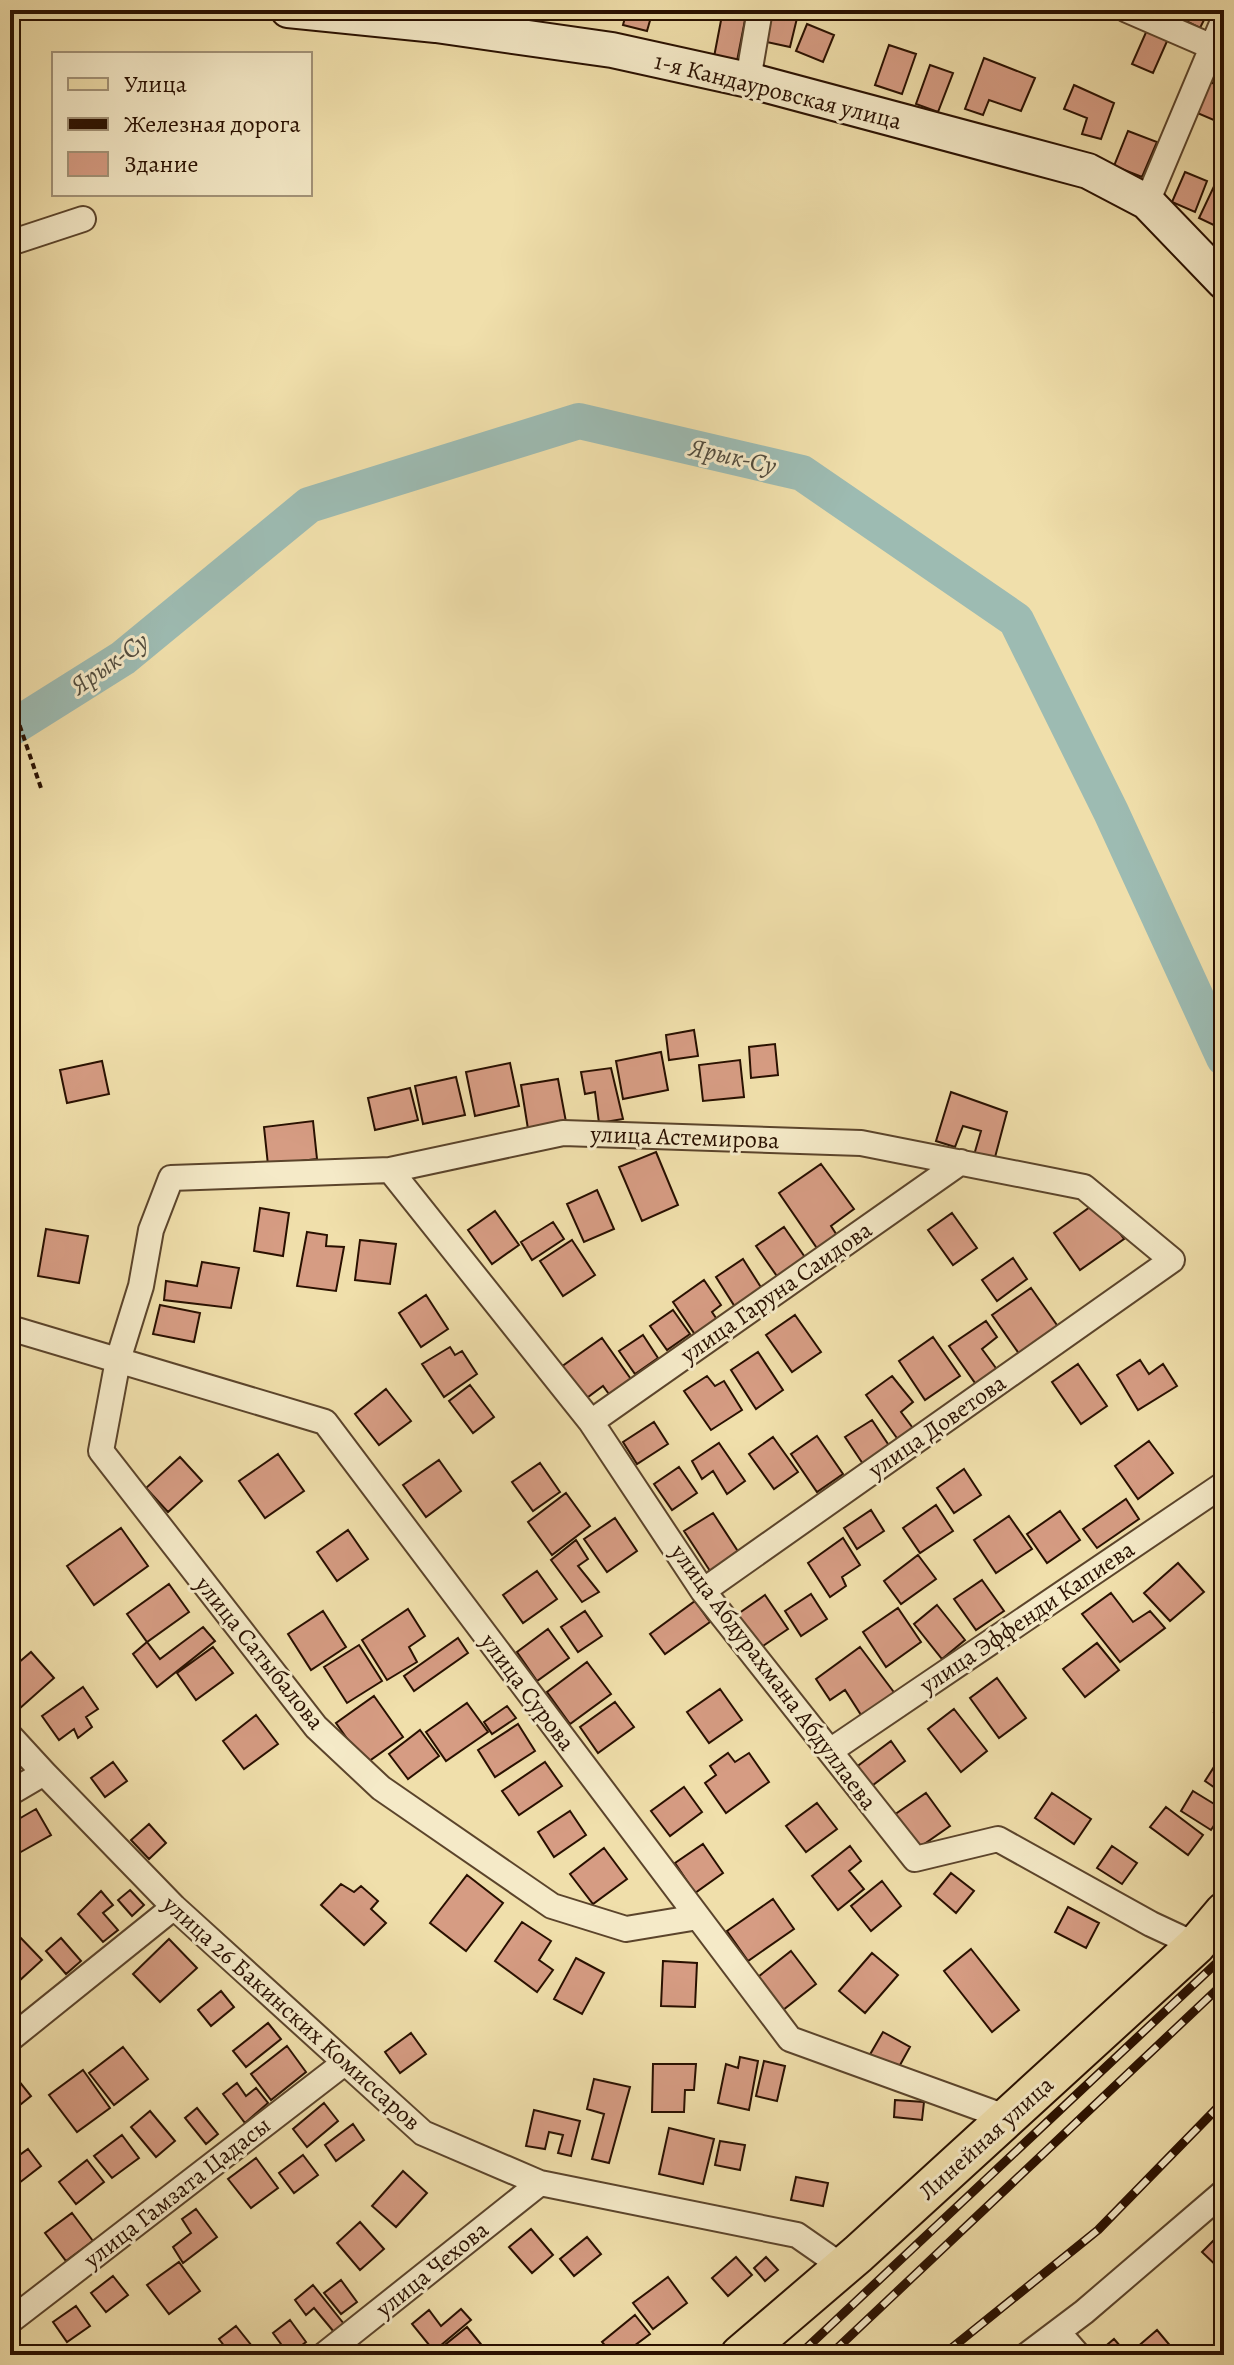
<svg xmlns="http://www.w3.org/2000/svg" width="1234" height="2365" font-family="Alegreya,serif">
  <rect width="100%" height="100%" fill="#f0dfab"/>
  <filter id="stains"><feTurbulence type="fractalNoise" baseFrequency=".0025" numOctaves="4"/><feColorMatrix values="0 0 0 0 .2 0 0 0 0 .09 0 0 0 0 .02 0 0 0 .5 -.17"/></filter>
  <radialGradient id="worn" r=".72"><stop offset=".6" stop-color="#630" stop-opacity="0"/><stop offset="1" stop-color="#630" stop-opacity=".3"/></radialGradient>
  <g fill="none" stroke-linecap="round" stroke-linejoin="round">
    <path stroke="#9dbbb2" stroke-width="36" d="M 10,729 L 123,658 L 309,505 L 579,421 L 802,473 L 1016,620 L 1111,812 L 1224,1058"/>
  </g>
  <path fill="#d69c83" stroke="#291000" stroke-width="2" d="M 627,10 L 653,10 L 647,31 L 623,25 Z
    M 723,10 L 747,10 L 737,61 L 714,57 Z
    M 769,10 L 799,10 L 790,47 L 762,41 Z
    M 1172,10 L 1209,10 L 1200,28 L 1170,13 Z
    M 807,24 L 834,35 L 823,62 L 796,51 Z
    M 1147,30 L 1168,39 L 1153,73 L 1132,64 Z
    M 889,45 L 916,54 L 902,94 L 875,85 Z
    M 984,58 L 1035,78 L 1021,111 L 989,100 L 983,115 L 965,109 Z
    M 930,65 L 953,73 L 938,112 L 916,104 Z
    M 1208,81 L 1224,88 L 1224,103 L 1216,121 L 1195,112 Z
    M 1074,85 L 1114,103 L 1101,139 L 1082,134 L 1087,118 L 1064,109 Z
    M 1128,131 L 1157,142 L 1142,177 L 1114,166 Z
    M 1185,172 L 1207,181 L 1195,212 L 1172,202 Z
    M 1216,182 L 1224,186 L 1222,229 L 1199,218 Z
    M 694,1030 L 698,1056 L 669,1060 L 666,1035 Z
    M 775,1044 L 778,1075 L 751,1078 L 749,1047 Z
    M 661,1052 L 668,1090 L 623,1099 L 616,1061 Z
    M 740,1060 L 744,1097 L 703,1101 L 699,1065 Z
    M 102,1061 L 109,1094 L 67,1103 L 60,1070 Z
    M 510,1063 L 519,1106 L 475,1116 L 466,1072 Z
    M 611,1068 L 623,1119 L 599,1123 L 595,1092 L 585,1094 L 581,1072 Z
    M 456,1077 L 465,1115 L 423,1124 L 415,1086 Z
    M 558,1079 L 566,1122 L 528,1129 L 521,1085 Z
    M 410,1088 L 418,1120 L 375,1130 L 368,1098 Z
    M 951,1092 L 1007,1112 L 994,1161 L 974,1155 L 981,1131 L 963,1126 L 955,1147 L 936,1141 Z
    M 313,1121 L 317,1159 L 268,1165 L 264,1127 Z
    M 656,1152 L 678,1205 L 642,1221 L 619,1167 Z
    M 821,1164 L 854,1209 L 831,1226 L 840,1240 L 821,1254 L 779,1193 Z
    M 597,1190 L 614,1229 L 584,1242 L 567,1204 Z
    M 1097,1202 L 1124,1239 L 1080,1270 L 1054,1233 Z
    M 260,1208 L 289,1213 L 283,1256 L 254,1251 Z
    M 495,1211 L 519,1245 L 492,1264 L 468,1230 Z
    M 952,1213 L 977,1248 L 953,1265 L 928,1230 Z
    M 553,1222 L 564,1239 L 532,1260 L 521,1242 Z
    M 784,1227 L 809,1263 L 781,1282 L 756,1246 Z
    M 46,1229 L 88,1236 L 79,1283 L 38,1276 Z
    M 307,1232 L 327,1235 L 326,1246 L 344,1247 L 336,1291 L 297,1286 Z
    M 360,1240 L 396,1244 L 390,1284 L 355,1280 Z
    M 572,1240 L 595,1275 L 563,1296 L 540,1261 Z
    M 1013,1258 L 1027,1279 L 997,1301 L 982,1280 Z
    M 743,1259 L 764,1292 L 737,1310 L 716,1277 Z
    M 202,1262 L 239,1268 L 231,1308 L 164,1300 L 166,1281 L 197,1286 Z
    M 704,1280 L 721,1305 L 712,1312 L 718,1321 L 696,1336 L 673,1302 Z
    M 1031,1288 L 1059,1328 L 1020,1355 L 992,1315 Z
    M 426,1295 L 448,1329 L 421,1347 L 399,1313 Z
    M 160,1305 L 200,1313 L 194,1342 L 153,1334 Z
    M 673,1310 L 690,1334 L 667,1350 L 650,1326 Z
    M 795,1315 L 821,1352 L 792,1372 L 766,1335 Z
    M 986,1321 L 997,1337 L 982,1349 L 1001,1375 L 980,1390 L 949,1346 Z
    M 643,1335 L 658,1358 L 635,1374 L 619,1351 Z
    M 933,1337 L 960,1376 L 925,1400 L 899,1361 Z
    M 602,1338 L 633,1382 L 611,1397 L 603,1386 L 584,1400 L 561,1367 Z
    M 450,1347 L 455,1355 L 462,1351 L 477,1374 L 444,1397 L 422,1364 Z
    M 758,1352 L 783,1390 L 756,1409 L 731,1370 Z
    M 1140,1360 L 1149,1374 L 1163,1364 L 1177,1386 L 1138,1410 L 1117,1375 Z
    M 1078,1364 L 1107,1406 L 1081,1424 L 1052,1382 Z
    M 707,1376 L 715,1386 L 724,1381 L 742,1410 L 711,1430 L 684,1391 Z
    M 892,1376 L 913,1402 L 901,1412 L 915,1431 L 899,1441 L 866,1395 Z
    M 470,1385 L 494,1417 L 473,1433 L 449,1401 Z
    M 386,1389 L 411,1421 L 379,1445 L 355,1414 Z
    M 872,1420 L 890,1447 L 863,1464 L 845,1437 Z
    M 654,1422 L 668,1444 L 637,1464 L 623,1442 Z
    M 817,1436 L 843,1474 L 817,1492 L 791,1454 Z
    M 773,1437 L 798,1472 L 774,1489 L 749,1454 Z
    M 1149,1441 L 1173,1473 L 1138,1499 L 1115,1466 Z
    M 719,1443 L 745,1481 L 727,1494 L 713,1471 L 702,1479 L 692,1461 Z
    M 278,1454 L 304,1491 L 265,1518 L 239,1481 Z
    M 180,1457 L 202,1481 L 168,1512 L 146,1488 Z
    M 439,1460 L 461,1491 L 426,1517 L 403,1485 Z
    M 540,1463 L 560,1492 L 533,1511 L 512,1482 Z
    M 679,1467 L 697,1493 L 672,1510 L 654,1484 Z
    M 964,1469 L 981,1495 L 954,1513 L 937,1488 Z
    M 566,1493 L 590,1526 L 552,1555 L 528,1522 Z
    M 1126,1499 L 1139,1519 L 1097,1548 L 1083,1529 Z
    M 936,1505 L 953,1531 L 920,1553 L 903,1528 Z
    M 871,1510 L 884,1531 L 857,1549 L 844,1528 Z
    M 1060,1511 L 1080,1540 L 1047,1563 L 1027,1534 Z
    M 713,1513 L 741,1556 L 712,1574 L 684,1531 Z
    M 1009,1516 L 1032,1549 L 996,1573 L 974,1540 Z
    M 615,1518 L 637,1551 L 607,1572 L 584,1539 Z
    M 121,1528 L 148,1566 L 94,1605 L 67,1566 Z
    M 348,1530 L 368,1559 L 337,1581 L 317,1552 Z
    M 843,1538 L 860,1565 L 842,1577 L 846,1586 L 830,1597 L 808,1563 Z
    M 576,1540 L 588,1559 L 578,1566 L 599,1592 L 582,1602 L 551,1560 Z
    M 918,1555 L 936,1579 L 901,1604 L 884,1581 Z
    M 1178,1563 L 1204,1592 L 1170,1621 L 1144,1593 Z
    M 537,1571 L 557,1599 L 523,1623 L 503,1595 Z
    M 982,1580 L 1004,1611 L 976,1630 L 954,1599 Z
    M 169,1584 L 189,1612 L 147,1642 L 127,1614 Z
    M 1111,1593 L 1133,1622 L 1150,1611 L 1165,1628 L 1120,1662 L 1082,1614 Z
    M 811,1594 L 827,1619 L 801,1636 L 785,1611 Z
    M 765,1595 L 788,1629 L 757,1650 L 735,1616 Z
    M 695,1601 L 710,1622 L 665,1654 L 650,1634 Z
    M 937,1605 L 965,1640 L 942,1659 L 914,1624 Z
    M 898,1608 L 921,1642 L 886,1667 L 863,1632 Z
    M 408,1609 L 425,1636 L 409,1647 L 417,1662 L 387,1680 L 362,1640 Z
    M 323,1611 L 346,1647 L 311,1670 L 288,1634 Z
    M 585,1611 L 602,1636 L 578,1652 L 561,1627 Z
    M 203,1627 L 215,1641 L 157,1687 L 133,1654 L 147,1642 L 160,1659 Z
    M 548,1629 L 569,1658 L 537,1681 L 517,1652 Z
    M 458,1638 L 468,1653 L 414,1691 L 404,1676 Z
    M 1097,1643 L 1119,1670 L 1085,1697 L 1063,1669 Z
    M 359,1645 L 382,1681 L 347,1703 L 324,1667 Z
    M 213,1647 L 233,1673 L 196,1700 L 177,1673 Z
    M 860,1647 L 896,1695 L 863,1718 L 845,1690 L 830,1700 L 816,1679 Z
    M 31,1652 L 54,1678 L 10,1717 L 10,1670 Z
    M 587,1662 L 611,1694 L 570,1724 L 547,1692 Z
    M 997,1678 L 1026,1718 L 999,1738 L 970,1698 Z
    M 83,1687 L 98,1709 L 86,1717 L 92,1727 L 78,1738 L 74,1729 L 59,1740 L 42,1716 Z
    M 720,1689 L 742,1720 L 709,1743 L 687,1712 Z
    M 374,1696 L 403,1737 L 365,1764 L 336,1723 Z
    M 1224,1699 L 1224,1720 L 1214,1712 Z
    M 615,1702 L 634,1727 L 598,1753 L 580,1727 Z
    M 467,1703 L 488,1732 L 446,1761 L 426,1732 Z
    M 507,1706 L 516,1718 L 492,1734 L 484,1722 Z
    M 954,1709 L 987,1751 L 961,1772 L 928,1729 Z
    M 256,1715 L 278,1744 L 244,1769 L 223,1741 Z
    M 518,1724 L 535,1751 L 495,1777 L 478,1750 Z
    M 420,1730 L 439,1756 L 408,1779 L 389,1754 Z
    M 891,1741 L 905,1761 L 865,1791 L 851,1771 Z
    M 728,1753 L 735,1762 L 749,1753 L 769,1782 L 726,1813 L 705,1783 L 716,1775 L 710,1766 Z
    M 1221,1756 L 1224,1758 L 1224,1794 L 1205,1781 Z
    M 113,1762 L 127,1781 L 105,1797 L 91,1778 Z
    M 545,1762 L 562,1786 L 519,1815 L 502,1791 Z
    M 684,1787 L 702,1812 L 670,1836 L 651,1811 Z
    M 1193,1791 L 1224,1810 L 1211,1830 L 1181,1811 Z
    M 926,1793 L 950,1826 L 917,1849 L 894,1815 Z
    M 1052,1793 L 1091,1819 L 1074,1844 L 1035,1818 Z
    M 817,1803 L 837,1829 L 806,1852 L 786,1826 Z
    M 1166,1807 L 1203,1835 L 1188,1855 L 1150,1827 Z
    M 36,1809 L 51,1835 L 19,1853 L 10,1837 L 10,1824 Z
    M 570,1811 L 586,1835 L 554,1857 L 538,1832 Z
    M 149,1824 L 166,1843 L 149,1859 L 131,1840 Z
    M 703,1844 L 723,1873 L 695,1893 L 675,1863 Z
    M 850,1846 L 861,1861 L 849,1871 L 864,1889 L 838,1910 L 812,1876 Z
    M 1112,1846 L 1137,1863 L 1122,1884 L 1097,1868 Z
    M 604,1848 L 627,1879 L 593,1904 L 570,1874 Z
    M 951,1873 L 974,1891 L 956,1913 L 934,1894 Z
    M 467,1875 L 503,1903 L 466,1951 L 430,1923 Z
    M 882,1881 L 901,1906 L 871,1931 L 851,1906 Z
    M 341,1884 L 354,1892 L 361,1886 L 378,1901 L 371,1909 L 386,1923 L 364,1945 L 321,1905 Z
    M 130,1890 L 144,1905 L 132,1916 L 118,1900 Z
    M 101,1891 L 113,1905 L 103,1913 L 118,1930 L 103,1942 L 78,1914 Z
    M 773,1899 L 794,1929 L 748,1961 L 727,1931 Z
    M 1068,1907 L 1099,1923 L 1086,1948 L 1055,1932 Z
    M 522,1922 L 551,1941 L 539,1960 L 553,1970 L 537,1992 L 495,1961 Z
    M 17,1934 L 42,1960 L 19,1981 L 10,1972 L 10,1941 Z
    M 61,1938 L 81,1961 L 66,1974 L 46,1951 Z
    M 169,1939 L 197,1968 L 160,2002 L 133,1974 Z
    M 971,1949 L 1019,2010 L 992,2032 L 944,1971 Z
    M 791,1951 L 816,1984 L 783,2010 L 758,1977 Z
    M 872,1953 L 898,1975 L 865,2013 L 839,1991 Z
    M 576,1958 L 604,1973 L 582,2014 L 554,1999 Z
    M 663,1961 L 697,1963 L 695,2007 L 661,2006 Z
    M 221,1991 L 234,2007 L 211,2026 L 198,2010 Z
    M 268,2023 L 281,2039 L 246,2067 L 233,2051 Z
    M 883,2032 L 910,2047 L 895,2074 L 868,2058 Z
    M 411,2033 L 426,2054 L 400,2073 L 385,2052 Z
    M 287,2046 L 306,2072 L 271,2100 L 251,2074 Z
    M 123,2047 L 148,2079 L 114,2105 L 89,2073 Z
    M 740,2057 L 758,2061 L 749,2110 L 718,2103 L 726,2064 L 738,2068 Z
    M 764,2061 L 785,2066 L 777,2101 L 756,2096 Z
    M 653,2064 L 696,2064 L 694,2090 L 685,2090 L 684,2112 L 652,2112 Z
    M 83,2070 L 110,2108 L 77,2132 L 49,2095 Z
    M 14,2075 L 31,2096 L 10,2113 L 10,2078 Z
    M 594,2079 L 630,2087 L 609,2163 L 592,2159 L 604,2114 L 587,2109 Z
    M 237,2083 L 246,2096 L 256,2088 L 268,2103 L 245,2123 L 223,2094 Z
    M 895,2100 L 924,2102 L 922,2120 L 894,2117 Z
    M 324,2103 L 338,2121 L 307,2147 L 293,2129 Z
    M 197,2108 L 218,2134 L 206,2144 L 185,2118 Z
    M 534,2110 L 580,2121 L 571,2156 L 558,2153 L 563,2135 L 549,2132 L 545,2149 L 526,2146 Z
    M 150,2111 L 175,2141 L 156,2157 L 131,2127 Z
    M 353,2124 L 364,2140 L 336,2161 L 325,2145 Z
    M 669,2128 L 714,2139 L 703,2184 L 659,2174 Z
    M 122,2135 L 139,2158 L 112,2178 L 94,2156 Z
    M 720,2141 L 745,2145 L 740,2170 L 715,2165 Z
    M 28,2149 L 41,2166 L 10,2190 L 10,2162 Z
    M 303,2155 L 318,2175 L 294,2193 L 279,2173 Z
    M 256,2158 L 278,2188 L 251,2208 L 228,2179 Z
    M 87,2160 L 104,2182 L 76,2204 L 59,2182 Z
    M 403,2171 L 427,2193 L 396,2227 L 372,2206 Z
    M 796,2177 L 828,2183 L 823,2206 L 791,2200 Z
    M 196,2209 L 217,2237 L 183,2263 L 173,2247 L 191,2233 L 182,2219 Z
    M 72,2213 L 93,2241 L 66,2261 L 45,2233 Z
    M 360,2222 L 384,2249 L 360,2270 L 337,2243 Z
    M 531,2229 L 553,2255 L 532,2273 L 509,2247 Z
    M 1224,2230 L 1224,2273 L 1202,2252 Z
    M 587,2237 L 601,2254 L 574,2276 L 560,2259 Z
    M 736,2257 L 752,2275 L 728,2296 L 712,2278 Z
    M 766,2257 L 778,2270 L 765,2281 L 754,2268 Z
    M 179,2262 L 200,2291 L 169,2314 L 147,2285 Z
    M 113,2276 L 128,2295 L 106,2312 L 91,2293 Z
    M 668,2277 L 687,2303 L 653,2329 L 633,2303 Z
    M 341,2280 L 357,2302 L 341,2314 L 324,2293 Z
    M 313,2285 L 344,2324 L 334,2332 L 314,2308 L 306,2315 L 295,2300 Z
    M 76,2306 L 90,2326 L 67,2342 L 53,2322 Z
    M 461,2309 L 471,2320 L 434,2351 L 412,2324 L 429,2310 L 441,2326 Z
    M 635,2315 L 650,2334 L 630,2349 L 635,2355 L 613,2355 L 602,2342 Z
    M 290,2320 L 306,2342 L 289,2355 L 273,2333 Z
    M 236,2326 L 259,2355 L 231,2355 L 219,2339 Z
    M 467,2327 L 484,2348 L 476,2355 L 455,2355 L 446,2344 Z
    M 1157,2330 L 1178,2355 L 1128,2355 Z
    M 1114,2339 L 1128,2355 L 1095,2355 Z"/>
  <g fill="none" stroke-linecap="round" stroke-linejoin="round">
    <defs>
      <path id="street" d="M 1127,10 L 1224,52
        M 748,80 L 760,10
        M 1147,202 L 1224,19
        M 10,243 L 83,219
        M 390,1170 L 591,1422 L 703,1591 L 915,1859 L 998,1839 L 1151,1924 L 1196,1945
        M 10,1328 L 325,1422 L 790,2039 L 1008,2118
        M 591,1422 L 961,1162
        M 10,1736 L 44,1773
        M 830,1751 L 1224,1484
        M 10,1793 L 44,1773 L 174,1907 L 423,2133 L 540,2183 L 797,2235 L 843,2267
        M 698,1917 L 626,1929 L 552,1906 L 381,1788 L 316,1727 L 101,1451 L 118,1360 L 141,1286 L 151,1230 L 171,1178 L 390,1170 L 563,1133 L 861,1143 L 1084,1187 L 1172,1260 L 703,1591
        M 10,2039 L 174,1907
        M 10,2321 L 343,2064
        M 1058,2332 L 1078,2355
        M 324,2355 L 540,2183
        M 1027,2355 L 1084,2312 L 1224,2192"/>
      <path id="secondary" d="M 288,10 L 436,25 L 612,50 L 748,80 L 1088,171 L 1147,202 L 1224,282"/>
      <path id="primary" d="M 740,2355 L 858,2254 L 1196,1945 L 1224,1912"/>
    </defs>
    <use href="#street" stroke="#5b442b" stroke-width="28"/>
    <use href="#secondary" stroke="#291000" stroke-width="38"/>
    <use href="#primary" stroke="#291000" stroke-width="42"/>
    <path stroke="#291000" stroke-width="4" stroke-dasharray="6 4" stroke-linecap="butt" d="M 10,697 L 42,791"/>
    <use href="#street" stroke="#f5eac8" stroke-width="24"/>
    <use href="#secondary" stroke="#f5eac8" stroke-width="34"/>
    <use href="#primary" stroke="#f0dfab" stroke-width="38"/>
    <defs>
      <path id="rail" d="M 799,2355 L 1224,1956
        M 830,2355 L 1224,1983
        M 943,2355 L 1098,2230 L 1224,2101"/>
    </defs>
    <use href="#rail" stroke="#291000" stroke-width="9"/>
    <use href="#rail" stroke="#f5eac8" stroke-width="6" stroke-dasharray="18" stroke-linecap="butt"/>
  </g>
  <g text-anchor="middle" stroke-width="6" stroke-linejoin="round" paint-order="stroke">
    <g font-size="24" fill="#291000" stroke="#f5eac8">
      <text transform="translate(778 91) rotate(14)" y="8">1-я Кандауровская улица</text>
      <text transform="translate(685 1137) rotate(2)" y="8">улица Астемирова</text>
      <text transform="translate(776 1292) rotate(-35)" y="8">улица Гаруна Саидова</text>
      <text transform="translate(937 1426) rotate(-35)" y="8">улица Доветова</text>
      <text transform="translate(1027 1617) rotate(-34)" y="8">улица Эффенди Капиева</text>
      <text transform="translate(260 1653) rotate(51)" y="8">улица Сатыбалова</text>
      <text transform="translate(774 1677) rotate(53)" y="8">улица Абдурахмана Абдуллаева</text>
      <text transform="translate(528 1692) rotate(53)" y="8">улица Сурова</text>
      <text transform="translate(292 2013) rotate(42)" y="8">улица 26 Бакинских Комиссаров</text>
      <text transform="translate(986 2138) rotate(-42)" y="8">Линейная улица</text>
      <text transform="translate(177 2192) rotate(-38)" y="8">улица Гамзата Цадасы</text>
      <text transform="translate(432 2269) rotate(-39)" y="8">улица Чехова</text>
    </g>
    <g font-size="26" font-style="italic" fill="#524c3e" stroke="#f5eac8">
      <text transform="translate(733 456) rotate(13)" y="9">Ярык-Су</text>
      <text transform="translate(109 663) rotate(-35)" y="9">Ярык-Су</text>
    </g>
  </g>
  <rect width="1234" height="2365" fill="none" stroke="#f0dfab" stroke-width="40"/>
  <rect x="12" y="12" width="1210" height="2341" fill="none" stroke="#291000" stroke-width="4"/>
  <rect x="20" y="20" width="1194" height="2325" fill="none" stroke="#291000" stroke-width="2"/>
  <rect x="52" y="52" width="260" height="144" fill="#f5eac8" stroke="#a39378" stroke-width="2"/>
  <rect x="68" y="78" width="40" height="12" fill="#f0dfab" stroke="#a39378" stroke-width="2"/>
  <text x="124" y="92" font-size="24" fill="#291000">Улица</text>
  <rect x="68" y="118" width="40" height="12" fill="#291000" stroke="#a39378" stroke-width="2"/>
  <text x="124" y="132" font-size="24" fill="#291000">Железная дорога</text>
  <rect x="68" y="152" width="40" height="24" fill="#d69c83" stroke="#a39378" stroke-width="2"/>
  <text x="124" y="172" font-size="24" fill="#291000">Здание</text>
  <rect width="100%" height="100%" filter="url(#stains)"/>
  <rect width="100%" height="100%" fill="url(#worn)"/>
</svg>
